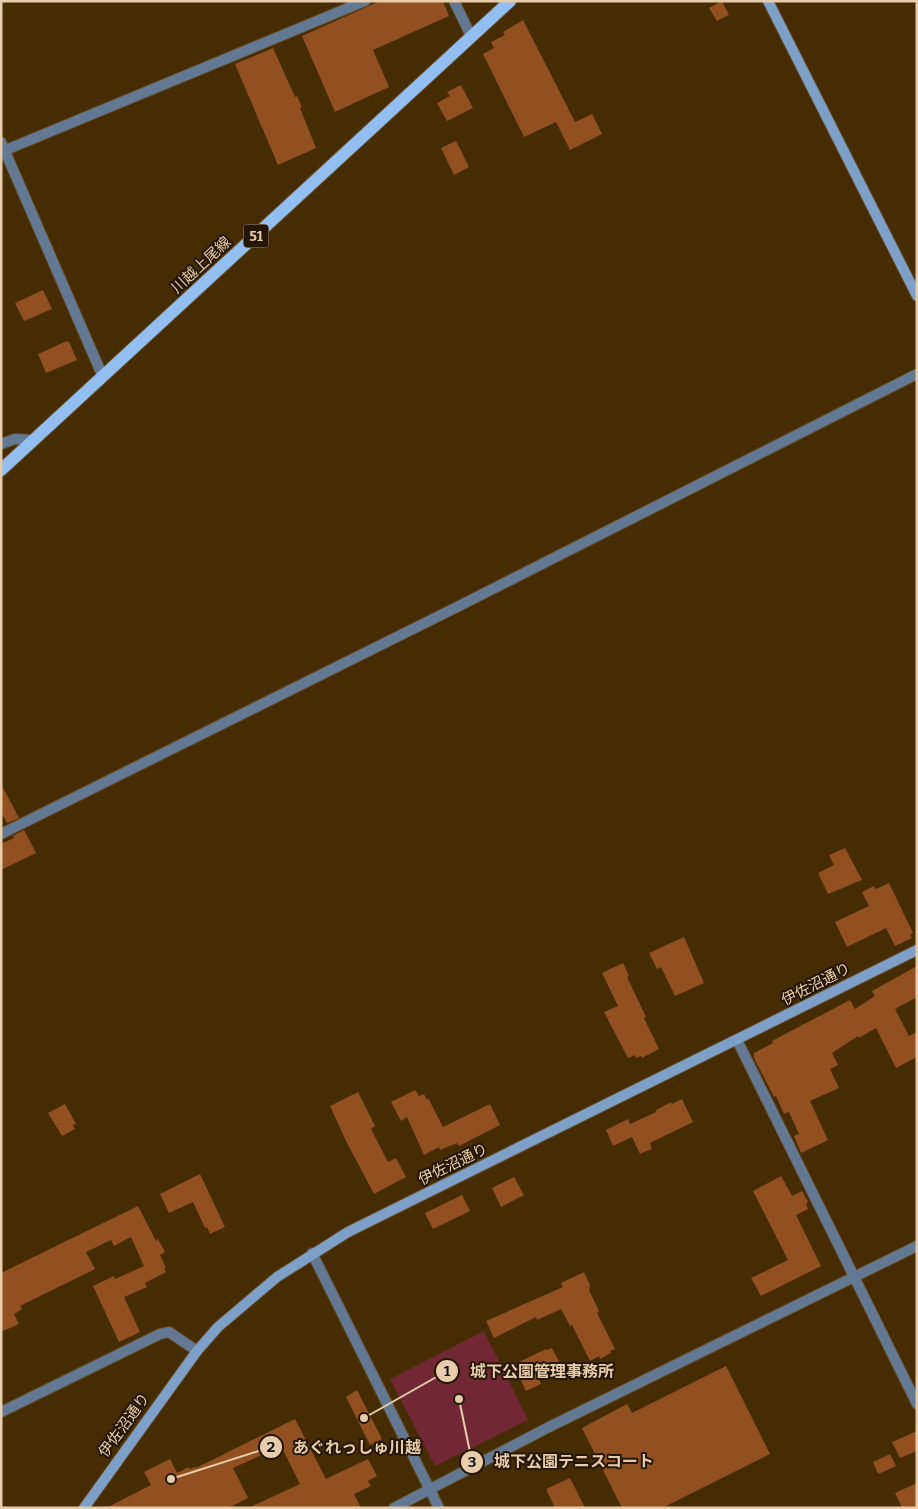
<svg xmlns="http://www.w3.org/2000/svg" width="918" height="1509" font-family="Bitter,'Noto Sans JP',serif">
  <rect width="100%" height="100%" fill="#452c03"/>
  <path fill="#712834" d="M 484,1331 L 528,1420 L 435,1466 L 390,1379 Z"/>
  <path fill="#925020" d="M 380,1 L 443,1 L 449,16 L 373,50 L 389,87 L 335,112 L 302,36 Z
    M 722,1 L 729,15 L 717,21 L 709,8 Z
    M 523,20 L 575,122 L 592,114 L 602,134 L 570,150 L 556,122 L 524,137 L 483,54 L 494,48 L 491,42 L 505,35 L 503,32 Z
    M 273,48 L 295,97 L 297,96 L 302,107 L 300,108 L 316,148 L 278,165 L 235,64 Z
    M 461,85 L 473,108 L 447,121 L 437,103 L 450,96 L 447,92 Z
    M 456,141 L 469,167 L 454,175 L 441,148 Z
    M 43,290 L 52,309 L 24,321 L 15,303 Z
    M 67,341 L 69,342 L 77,360 L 46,373 L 38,354 Z
    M 1,784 L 19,818 L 7,823 L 1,812 Z
    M 24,830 L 36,853 L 1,870 L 1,844 L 14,838 L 13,836 Z
    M 845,848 L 862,880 L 828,894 L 818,873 L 834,865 L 829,855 Z
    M 889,883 L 913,933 L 910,935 L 912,938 L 895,946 L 886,928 L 847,947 L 835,922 L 869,906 L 862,892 L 874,886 L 876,889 Z
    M 684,937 L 704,983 L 675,996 L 661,967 L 657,969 L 649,953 Z
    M 623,963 L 629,976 L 627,977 L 646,1017 L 644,1018 L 659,1049 L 642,1058 L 641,1056 L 636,1058 L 635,1055 L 628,1058 L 604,1012 L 618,1006 L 602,973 Z
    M 917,966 L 917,997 L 895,1009 L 909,1036 L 917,1032 L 917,1057 L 896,1068 L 876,1028 L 859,1038 L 858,1036 L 832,1053 L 838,1065 L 830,1069 L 839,1088 L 810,1101 L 828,1140 L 801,1153 L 794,1136 L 799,1134 L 789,1112 L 784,1114 L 776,1096 L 774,1097 L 754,1058 L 754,1053 L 773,1043 L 772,1041 L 850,1000 L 855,1009 L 875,996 L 872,991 Z
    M 415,1090 L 419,1096 L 424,1094 L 427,1100 L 428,1098 L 443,1127 L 490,1104 L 500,1125 L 459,1146 L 457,1143 L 440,1150 L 439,1147 L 424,1155 L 407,1117 L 401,1121 L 391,1102 Z
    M 358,1092 L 375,1126 L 371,1129 L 388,1162 L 396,1158 L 406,1177 L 374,1194 L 346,1141 L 330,1106 Z
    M 682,1099 L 693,1122 L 650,1143 L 652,1149 L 640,1154 L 632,1137 L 613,1146 L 606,1130 L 628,1119 L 630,1124 L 656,1112 L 656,1110 L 671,1102 L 672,1104 Z
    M 65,1104 L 76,1124 L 73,1125 L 75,1129 L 62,1136 L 48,1113 Z
    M 200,1174 L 225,1227 L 210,1234 L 207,1227 L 205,1228 L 193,1202 L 169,1213 L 160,1194 Z
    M 781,1176 L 792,1196 L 802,1191 L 808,1202 L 806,1204 L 808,1209 L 796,1215 L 821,1266 L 761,1296 L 751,1278 L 788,1260 L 753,1191 Z
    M 514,1177 L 524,1195 L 501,1207 L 492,1188 Z
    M 462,1195 L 470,1211 L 433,1229 L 425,1213 Z
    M 138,1206 L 156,1241 L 158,1239 L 165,1252 L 160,1255 L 166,1268 L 164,1268 L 166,1272 L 145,1283 L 147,1287 L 124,1297 L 140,1332 L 119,1342 L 93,1286 L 114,1276 L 115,1279 L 144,1266 L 131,1237 L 114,1246 L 111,1240 L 86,1252 L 95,1269 L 20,1306 L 22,1309 L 14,1314 L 19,1324 L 1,1332 L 1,1273 Z
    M 584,1272 L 590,1285 L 589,1290 L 599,1311 L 597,1313 L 615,1349 L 610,1351 L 611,1353 L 600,1359 L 599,1356 L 590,1361 L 572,1325 L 570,1326 L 561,1309 L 537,1320 L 536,1317 L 494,1338 L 486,1321 L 563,1287 L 561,1283 Z
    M 552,1348 L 563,1369 L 539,1380 L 541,1384 L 526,1391 L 515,1368 L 520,1365 L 519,1362 L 546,1349 L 547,1350 Z
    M 726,1366 L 770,1454 L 662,1508 L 622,1508 L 582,1428 L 627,1404 L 632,1413 Z
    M 357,1390 L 382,1439 L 370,1445 L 346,1397 Z
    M 295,1419 L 326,1479 L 368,1459 L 377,1476 L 368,1481 L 371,1486 L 354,1494 L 361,1508 L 248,1508 L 300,1484 L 281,1446 L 233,1468 L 248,1498 L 228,1508 L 106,1508 L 151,1485 L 144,1472 L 170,1459 L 177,1473 L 189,1467 L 190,1469 L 195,1467 L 196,1468 Z
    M 917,1431 L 917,1451 L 900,1458 L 892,1442 Z
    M 890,1454 L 896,1466 L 878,1474 L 873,1462 Z
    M 570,1478 L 585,1508 L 555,1508 L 546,1489 Z
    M 917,1483 L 917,1508 L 902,1508 L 895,1493 Z"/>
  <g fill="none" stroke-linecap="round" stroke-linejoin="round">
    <defs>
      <path id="street" d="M 454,1 L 471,36
        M 1,142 L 103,377
        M 1,152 L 365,1
        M 1,444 L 15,439 L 34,440
        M 1,834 L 459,606 L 917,374
        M 737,1040 L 917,1404
        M 312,1253 L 439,1508
        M 1,1412 L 160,1334 L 169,1332 L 197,1351
        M 394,1508 L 549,1427 L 917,1246"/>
      <path id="secondary" d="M 768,1 L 917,296
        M 84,1508 L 197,1351 L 218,1327 L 277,1277 L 348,1232 L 917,950"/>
      <path id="primary" d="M 1,470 L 510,1"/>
    </defs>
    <use href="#street" stroke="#624921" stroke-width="12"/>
    <use href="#secondary" stroke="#624921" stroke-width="12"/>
    <use href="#primary" stroke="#624921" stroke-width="14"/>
    <use href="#street" stroke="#637892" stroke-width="10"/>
    <use href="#secondary" stroke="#7ea0c8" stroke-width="10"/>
    <use href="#primary" stroke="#92bef2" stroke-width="12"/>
  </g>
  <g text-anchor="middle" stroke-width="4" stroke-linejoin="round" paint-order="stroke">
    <rect fill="#251602" stroke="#ae9679" stroke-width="1" x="243.5" y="224.5" width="25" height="23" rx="4"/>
    <g font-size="14" font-weight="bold" fill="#e8cdac">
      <text x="256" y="241">51</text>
    </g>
    <g font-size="15" fill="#e8cdac" stroke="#251602">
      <text transform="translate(201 265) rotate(-43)" y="5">川越上尾線</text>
      <text transform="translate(816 984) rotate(-27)" y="5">伊佐沼通り</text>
      <text transform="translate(453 1164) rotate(-26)" y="5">伊佐沼通り</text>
      <text transform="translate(124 1425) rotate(-54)" y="5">伊佐沼通り</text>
    </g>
  </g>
  <path fill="none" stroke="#e8cdac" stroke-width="2" d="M364 1418L447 1371M171 1479L271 1447M459 1399L472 1462"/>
  <g fill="#e8cdac" stroke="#251602" stroke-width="2">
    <circle cx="364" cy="1418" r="5"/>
    <circle cx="171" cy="1479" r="5"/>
    <circle cx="459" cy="1399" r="5"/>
    <circle cx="447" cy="1371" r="12"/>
    <circle cx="271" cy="1447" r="12"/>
    <circle cx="472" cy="1462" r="12"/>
  </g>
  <g font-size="15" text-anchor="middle" font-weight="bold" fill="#111">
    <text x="447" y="1376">1</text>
    <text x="271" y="1452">2</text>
    <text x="472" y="1467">3</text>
  </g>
  <g font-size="16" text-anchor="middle" font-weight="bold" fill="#e8cdac" stroke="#251602" stroke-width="4" stroke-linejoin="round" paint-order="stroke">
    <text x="542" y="1377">城下公園管理事務所</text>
    <text x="357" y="1453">あぐれっしゅ川越</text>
    <text x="574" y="1467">城下公園テニスコート</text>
  </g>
  <rect width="918" height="1509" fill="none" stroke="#e8cdac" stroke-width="5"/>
</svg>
